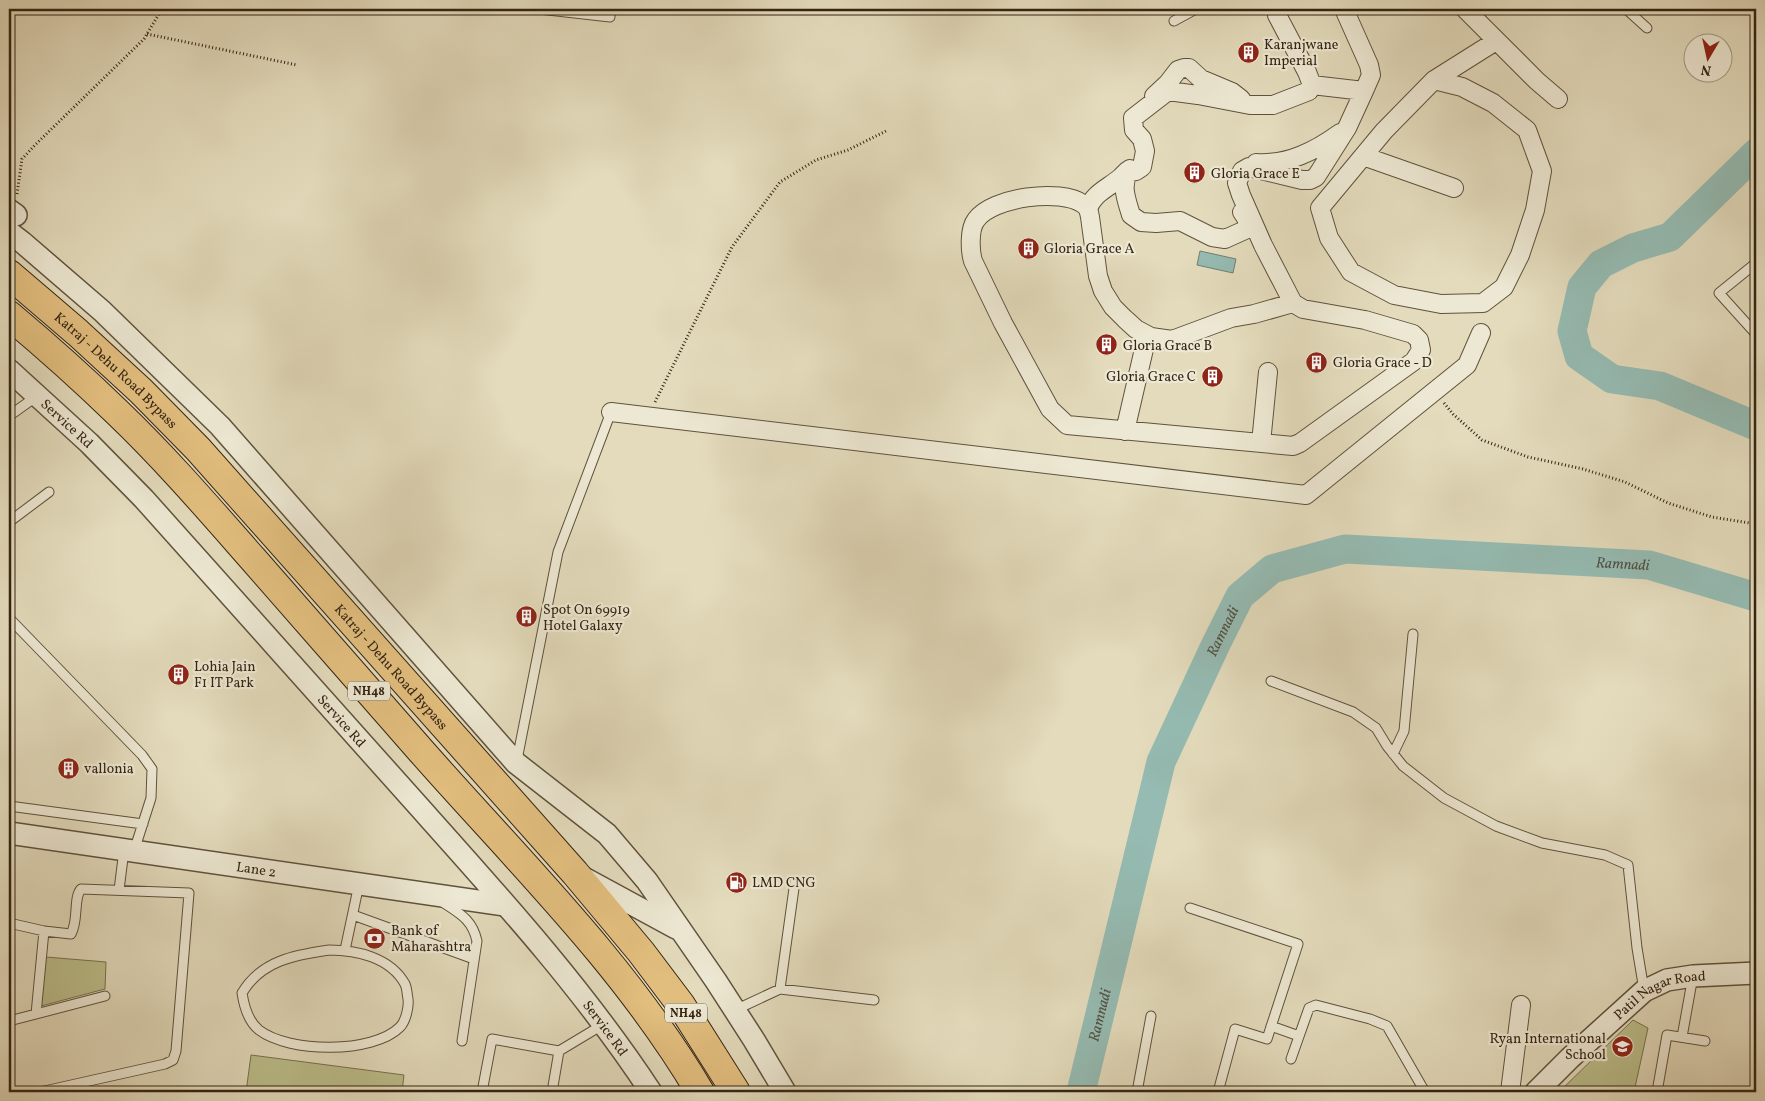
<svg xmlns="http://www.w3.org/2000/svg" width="1765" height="1101" font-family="Vollkorn,serif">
  <rect width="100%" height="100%" fill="#e3dbbc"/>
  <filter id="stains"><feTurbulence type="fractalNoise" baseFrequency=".004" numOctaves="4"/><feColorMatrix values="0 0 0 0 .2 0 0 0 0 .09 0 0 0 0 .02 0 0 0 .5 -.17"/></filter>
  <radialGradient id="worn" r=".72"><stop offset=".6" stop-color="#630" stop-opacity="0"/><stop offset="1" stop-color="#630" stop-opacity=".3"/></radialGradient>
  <path fill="#bbbe8b" stroke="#78714f" d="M 46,957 L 106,962 L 105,989 L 41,1006 Z
    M 1633,1020 L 1648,1028 L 1634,1092 L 1559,1092 Z
    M 251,1055 L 404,1075 L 402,1092 L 246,1092 Z"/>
  <path fill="#95bbb2" stroke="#6e7f72" d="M 1200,251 L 1236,259 L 1233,273 L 1197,265 Z"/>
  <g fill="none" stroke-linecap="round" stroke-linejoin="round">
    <g stroke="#95bbb2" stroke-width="29">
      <path d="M 1756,153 L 1670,237 L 1633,248 L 1601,264 L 1582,287 L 1572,331 L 1579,356 L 1612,379 L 1660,386 L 1756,426"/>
      <path id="s1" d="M 1081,1092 L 1161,762 L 1216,644 L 1240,596 L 1272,569 L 1345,549 L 1649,565 L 1756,597"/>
    </g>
    <defs>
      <path id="service" d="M 539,9 L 610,17 L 610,9
        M 1626,9 L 1647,28
        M 1174,21 L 1196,9
        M 1756,263 L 1719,293 L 1756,334
        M 9,416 L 37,396
        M 9,522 L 49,492
        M 9,618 L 142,755 L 152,769 L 151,798 L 134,851
        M 1271,681 L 1353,712 L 1376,728 L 1387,746 L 1403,766 L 1444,798 L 1496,826 L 1542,843 L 1605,855 L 1628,865 L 1637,948 L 1644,990
        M 1393,754 L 1404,731 L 1413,634
        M 517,760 L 558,552 L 611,412
        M 9,806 L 143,824
        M 119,890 L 124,850
        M 441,901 C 458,913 472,918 477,941 L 462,1041
        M 1190,908 L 1298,944 L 1267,1039 L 1235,1029 L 1218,1092
        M 353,915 L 474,959
        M 9,923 L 44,931 L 71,934 C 79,920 73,898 81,889 L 189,893 L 176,1051 L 173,1060 L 165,1064 L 40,1092
        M 329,950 C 356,950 390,957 405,984 C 407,988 407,994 408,999 C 409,1006 406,1021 400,1027 C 373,1054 289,1053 259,1030 C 249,1022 244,1006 242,993 C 261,961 294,955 329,950 Z
        M 345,950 L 359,884
        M 780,989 L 795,881
        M 735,1010 L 780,989 L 874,1000
        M 36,1014 L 44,931
        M 9,1021 L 105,996
        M 1271,1026 L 1299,1036
        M 1682,1037 L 1693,976
        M 1291,1059 L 1309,1008 L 1316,1005 L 1370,1019 L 1387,1026 L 1425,1092
        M 482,1092 L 492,1039 L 559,1051 L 604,1024
        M 552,1092 L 559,1051
        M 1137,1092 L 1151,1016
        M 1657,1092 L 1667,1035 L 1705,1041"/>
      <path id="minor" d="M 1465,9 L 1537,81 L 1558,99
        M 1434,80 L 1462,87 L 1493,103 L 1527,130 L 1542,171 L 1535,210 L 1520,255 L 1504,287 L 1483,303 L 1441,304 L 1394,295 L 1351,272 L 1329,238 L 1320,208 L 1384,131 L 1434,80 L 1496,41
        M 1312,85 L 1364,91
        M 1154,96 L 1168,83 L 1178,70 L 1184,68 L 1189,68 L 1201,79 L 1232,92 L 1241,99
        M 1363,156 L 1454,188
        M 1256,163 C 1288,165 1315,151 1340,133
        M 1088,209 C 1094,192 1109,188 1121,177 C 1124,174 1126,171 1130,169
        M 1242,212 L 1248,221 L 1245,230 L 1225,239 L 1212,237 L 1180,221 L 1156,223 L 1141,222 L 1131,215 C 1127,201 1120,185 1129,172 L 1136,171 L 1142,167 L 1145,151 L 1142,139 L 1134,130 L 1133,118 L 1168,91 L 1198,95 L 1250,105 L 1273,105 L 1309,91 L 1312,85 L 1307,72 L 1277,15 L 1276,9
        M 1293,303 L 1254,314 L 1231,318 L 1172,340 L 1151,337 L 1136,329 L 1125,319 L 1113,307 L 1103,291 L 1098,276 L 1090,217 C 1089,211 1088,207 1083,204 C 1061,188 992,197 976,220 C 969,229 970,251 973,261 L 1003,323 L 1050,409 L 1067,425 L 1293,446 L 1300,443 L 1414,361 L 1421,350 L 1419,340 L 1413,334 L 1365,320 L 1303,309 L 1293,303 L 1263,245 L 1241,195 L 1237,183 L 1242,171 L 1249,167 L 1302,180 L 1310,180 L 1316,177 L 1347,128 L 1364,91 L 1371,75 L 1369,65 L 1344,9
        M 611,412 L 1306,495 L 1467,365 L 1481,333
        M 1125,431 L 1147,336
        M 1261,443 L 1268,372
        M 1510,1092 L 1521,1005"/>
      <g id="tertiary">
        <path d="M 9,210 L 16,215"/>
        <path d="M 9,232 L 22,242 L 102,311 L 220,426 L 516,763 L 607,834 L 647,881 L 716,981 L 754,1040 L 785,1092"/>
        <path id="s2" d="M 9,370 L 89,443 L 144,499 C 234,599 323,700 413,800 C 497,894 582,987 651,1092"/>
        <path id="s3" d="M 9,833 L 505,905"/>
        <path d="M 582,877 L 676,928"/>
        <path id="s4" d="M 1536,1092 L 1570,1058 L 1644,991 L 1667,980 L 1693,976 L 1756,973"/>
      </g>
      <g id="trunk">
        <path id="s5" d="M 9,274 L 78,333 L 141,391 L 198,449 L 575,873 L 641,952 L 681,1005 L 736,1092"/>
        <path d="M 9,315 C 46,346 83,379 118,413 C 166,459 209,509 253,559 C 309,623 366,688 422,752 C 519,862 625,965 700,1092"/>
      </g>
    </defs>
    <use href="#service" stroke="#60523d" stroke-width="11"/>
    <use href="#minor" stroke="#60523d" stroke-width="20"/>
    <use href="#tertiary" stroke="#60523d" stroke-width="24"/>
    <use href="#trunk" stroke="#342413" stroke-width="30"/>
    <path stroke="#342413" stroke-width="3" stroke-dasharray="1 2.5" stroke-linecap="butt" d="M 147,34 L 297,65
      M 17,194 L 22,159 L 35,145 L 144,39 L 162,9
      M 655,402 L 732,247 L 780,182 L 816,160 L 848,150 L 888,130
      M 1444,403 L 1453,414 L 1482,440 L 1528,457 L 1583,469 L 1625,482 L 1668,503 L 1712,517 L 1756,524"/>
    <use href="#service" stroke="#ede8d3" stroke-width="9"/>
    <use href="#minor" stroke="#ede8d3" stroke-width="18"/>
    <use href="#tertiary" stroke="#ede8d3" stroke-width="21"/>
    <use href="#trunk" stroke="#e2be7e" stroke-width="28"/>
  </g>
  <defs>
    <symbol id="building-disc" viewBox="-11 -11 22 22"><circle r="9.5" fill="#8f2418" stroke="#ede8d3"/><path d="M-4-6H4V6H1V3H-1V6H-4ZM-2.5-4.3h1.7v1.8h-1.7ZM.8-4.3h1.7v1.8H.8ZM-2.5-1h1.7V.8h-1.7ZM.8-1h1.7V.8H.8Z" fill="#fff"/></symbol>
    <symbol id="fuel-disc" viewBox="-11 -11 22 22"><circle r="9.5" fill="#8f2418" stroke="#ede8d3"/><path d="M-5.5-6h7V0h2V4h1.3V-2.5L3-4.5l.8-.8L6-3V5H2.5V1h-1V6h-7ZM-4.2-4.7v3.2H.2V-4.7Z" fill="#fff"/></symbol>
    <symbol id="bank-disc" viewBox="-11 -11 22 22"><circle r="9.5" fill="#8f2418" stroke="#ede8d3"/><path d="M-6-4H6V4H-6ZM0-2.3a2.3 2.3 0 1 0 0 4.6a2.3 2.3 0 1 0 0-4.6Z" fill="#fff"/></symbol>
    <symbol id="school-disc" viewBox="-11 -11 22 22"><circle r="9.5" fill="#8f2418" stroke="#ede8d3"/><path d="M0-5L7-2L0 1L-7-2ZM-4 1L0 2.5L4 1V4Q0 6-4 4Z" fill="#fff"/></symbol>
  </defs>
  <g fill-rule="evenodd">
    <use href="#building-disc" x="1236" y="40" width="25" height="25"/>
    <use href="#building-disc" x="1182" y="160" width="25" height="25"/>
    <use href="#building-disc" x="1016" y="236" width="25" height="25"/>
    <use href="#building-disc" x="1094" y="332" width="25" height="25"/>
    <use href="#building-disc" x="1304" y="350" width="25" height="25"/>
    <use href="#building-disc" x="1200" y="364" width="25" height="25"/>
    <use href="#building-disc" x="514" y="604" width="25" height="25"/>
    <use href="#building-disc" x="166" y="662" width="25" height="25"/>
    <use href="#building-disc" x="56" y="756" width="25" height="25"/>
    <use href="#fuel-disc" x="724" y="870" width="25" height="25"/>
    <use href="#bank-disc" x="362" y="926" width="25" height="25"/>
    <use href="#school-disc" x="1610" y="1034" width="25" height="25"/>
  </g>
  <g text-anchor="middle" stroke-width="4.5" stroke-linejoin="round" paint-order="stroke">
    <g fill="#ede8d3" stroke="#6c5f4d" stroke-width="1">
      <rect x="348" y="681.5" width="42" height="19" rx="4"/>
      <rect x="665" y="1003.5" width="42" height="19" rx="4"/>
    </g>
    <g font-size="12" font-weight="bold" fill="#342413">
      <text x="369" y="695">NH48</text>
      <text x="686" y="1017">NH48</text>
    </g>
    <g font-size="14" fill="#342413" stroke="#ede8d3" text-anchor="start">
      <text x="1264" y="49">Karanjwane<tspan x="1264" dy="16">Imperial</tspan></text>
      <text x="1211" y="178">Gloria Grace E</text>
      <text x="1044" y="253">Gloria Grace A</text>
      <text x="1123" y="350">Gloria Grace B</text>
      <text x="1333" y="367">Gloria Grace - D</text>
      <text x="1196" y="381" text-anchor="end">Gloria Grace C</text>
      <text x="543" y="614">Spot On 69919<tspan x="543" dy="16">Hotel Galaxy</tspan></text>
      <text x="194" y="671">Lohia Jain<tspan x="194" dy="16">F1 IT Park</tspan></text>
      <text x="84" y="773">vallonia</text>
      <text x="752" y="887">LMD CNG</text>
      <text x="391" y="935">Bank of<tspan x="391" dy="16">Maharashtra</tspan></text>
      <text x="1606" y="1043" text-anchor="end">Ryan International<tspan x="1606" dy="16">School</tspan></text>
    </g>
    <g font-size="14" fill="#342413" stroke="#ede8d3">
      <text dy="5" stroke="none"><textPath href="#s5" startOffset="144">Katraj - Dehu Road Bypass</textPath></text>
      <text dy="5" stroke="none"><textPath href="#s2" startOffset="79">Service Rd</textPath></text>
      <text dy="5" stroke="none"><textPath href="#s5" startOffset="549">Katraj - Dehu Road Bypass</textPath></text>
      <text dy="5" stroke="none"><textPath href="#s2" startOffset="484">Service Rd</textPath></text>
      <text dy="5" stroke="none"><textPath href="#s3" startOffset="250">Lane 2</textPath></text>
      <text dy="5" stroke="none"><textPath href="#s4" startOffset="161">Patil Nagar Road</textPath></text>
      <text dy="5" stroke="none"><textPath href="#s2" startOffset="889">Service Rd</textPath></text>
    </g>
    <g font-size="15" font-style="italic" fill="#515143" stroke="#ede8d3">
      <text dy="5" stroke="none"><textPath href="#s1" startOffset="919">Ramnadi</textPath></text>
      <text dy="5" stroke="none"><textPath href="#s1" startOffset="484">Ramnadi</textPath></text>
      <text dy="5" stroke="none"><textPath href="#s1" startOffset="79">Ramnadi</textPath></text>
    </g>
  </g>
  <rect width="1765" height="1101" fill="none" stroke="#e3dbbc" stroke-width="30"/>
  <rect x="10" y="10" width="1745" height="1081" fill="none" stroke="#342413" stroke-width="2.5"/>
  <rect x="15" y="15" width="1735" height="1071" fill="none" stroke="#342413"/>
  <g transform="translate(1708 58) rotate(189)"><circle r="24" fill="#ede8d3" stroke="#a39a86"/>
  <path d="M0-4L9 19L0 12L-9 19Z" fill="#8f2418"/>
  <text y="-8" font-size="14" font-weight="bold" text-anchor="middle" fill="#342413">N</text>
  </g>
  <rect width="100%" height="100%" filter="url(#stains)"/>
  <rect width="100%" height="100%" fill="url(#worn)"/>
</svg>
